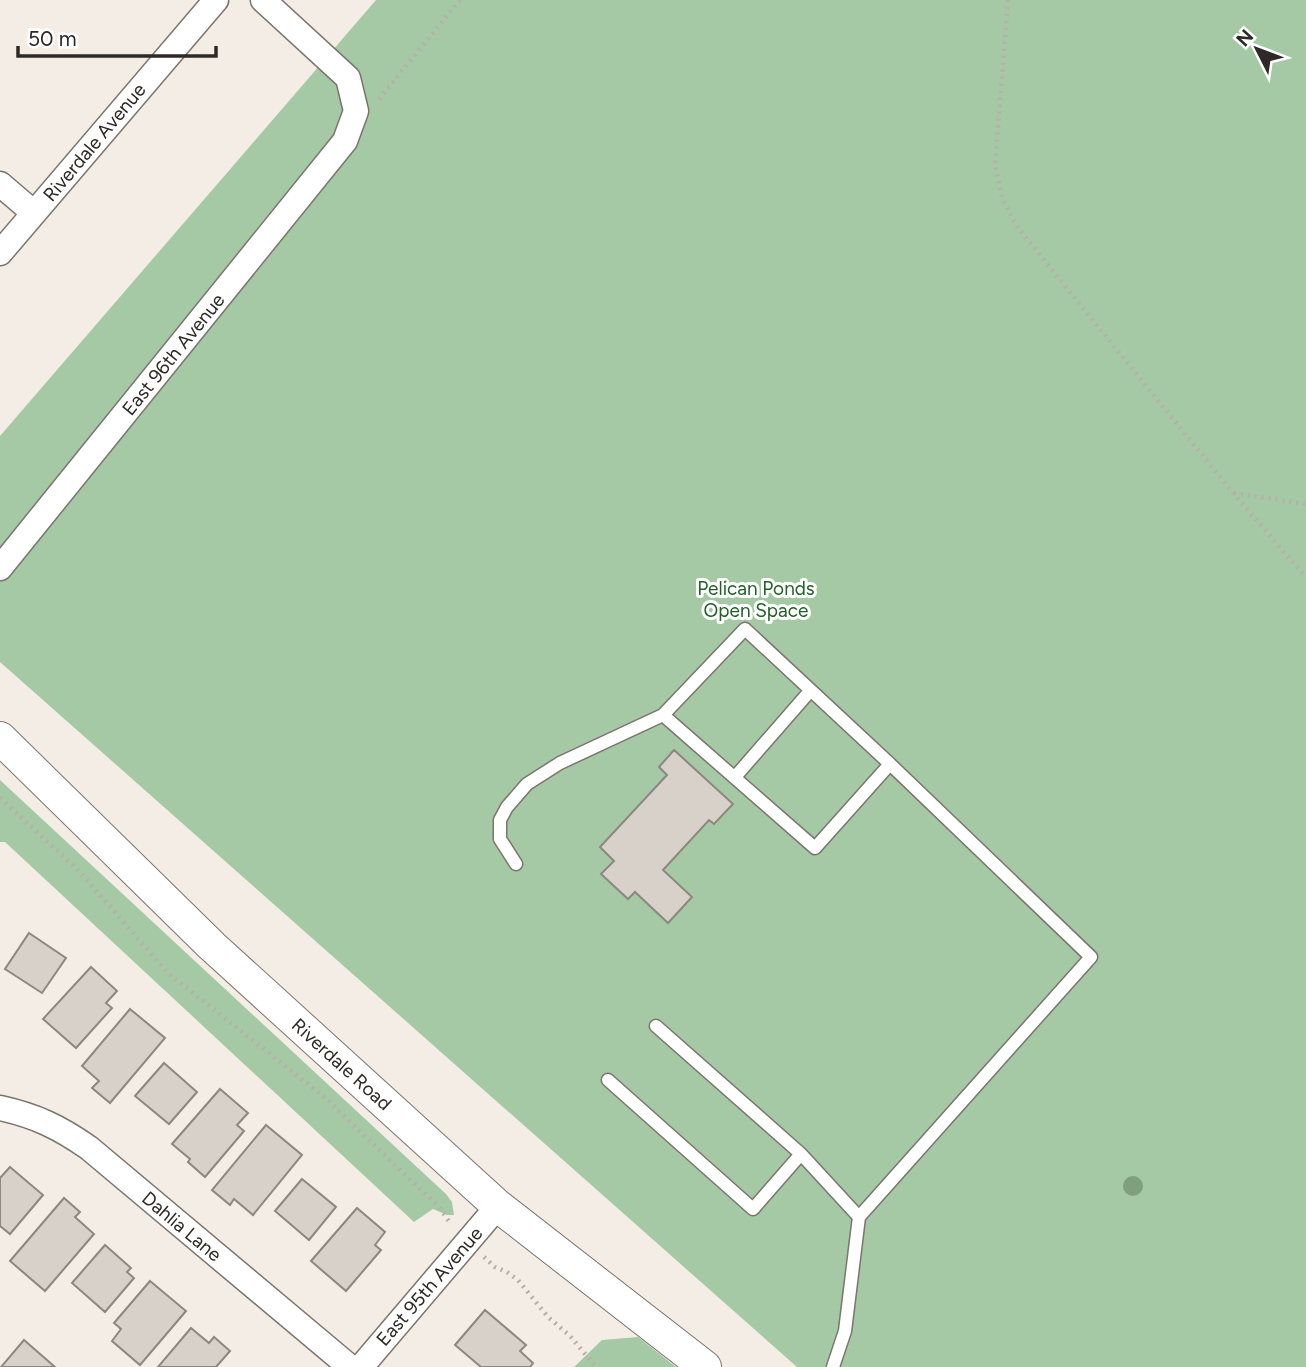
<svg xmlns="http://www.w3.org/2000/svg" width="1306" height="1367" font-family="Figtree,sans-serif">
  <rect width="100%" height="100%" fill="#f4ede5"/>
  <path fill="#a4c9a4" d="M 376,0 L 1306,0 L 1306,1367 L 797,1367 L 0,662 L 0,436 Z
    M 0,780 L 446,1194 L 452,1202 L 454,1215 L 447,1215 L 433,1209 L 414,1222 L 5,842 L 0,842 Z
    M 638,1337 L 676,1367 L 574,1367 L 602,1340 Z"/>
  <path fill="#d8d1c9" stroke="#8d8780" stroke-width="2" d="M 674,750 L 733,804 L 714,824 L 709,820 L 663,870 L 692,897 L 668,923 L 635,892 L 628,899 L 601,874 L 614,861 L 600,847 L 667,775 L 659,767 Z
    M 29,933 L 66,958 L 42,993 L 5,969 Z
    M 91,967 L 117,991 L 106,1003 L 112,1008 L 76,1048 L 43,1019 Z
    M 130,1009 L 165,1038 L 110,1103 L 92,1088 L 99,1081 L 82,1066 Z
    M 164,1063 L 197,1092 L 169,1124 L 135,1096 Z
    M 220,1089 L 248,1113 L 237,1125 L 244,1131 L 205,1177 L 188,1162 L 190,1159 L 172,1144 Z
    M 266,1125 L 302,1155 L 253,1215 L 234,1199 L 230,1205 L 212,1190 Z
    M 10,1167 L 43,1195 L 10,1234 L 0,1226 L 0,1178 Z
    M 302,1179 L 336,1207 L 309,1240 L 275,1211 Z
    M 64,1198 L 80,1212 L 75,1217 L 94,1234 L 45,1291 L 10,1261 Z
    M 357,1208 L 385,1232 L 375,1245 L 381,1250 L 346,1291 L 311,1261 Z
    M 105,1245 L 131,1268 L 127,1272 L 134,1278 L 105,1312 L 72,1283 Z
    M 150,1281 L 186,1311 L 140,1365 L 112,1341 L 121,1329 L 114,1323 Z
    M 485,1310 L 526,1345 L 520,1351 L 533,1363 L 530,1367 L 481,1367 L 455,1345 Z
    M 191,1328 L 209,1343 L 214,1337 L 230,1351 L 216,1367 L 158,1367 Z
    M 24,1340 L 55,1367 L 1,1367 Z"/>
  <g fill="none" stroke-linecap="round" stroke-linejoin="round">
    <defs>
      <path id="service" d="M 735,777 L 810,691
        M 516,864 L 500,839 L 500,820 L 507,807 L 527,784 L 560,763 L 663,715 L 745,629 L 890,764 L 815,848 L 663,715
        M 608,1080 L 753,1209 L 801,1154 L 656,1026
        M 801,1154 L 859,1217 L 845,1331 L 833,1367
        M 859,1217 L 1091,957 L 890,764"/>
      <path id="minor" d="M 0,184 L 34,213
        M 0,253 L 216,0
        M 0,568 L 345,141 L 356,111 L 348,78 L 263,0
        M 0,1108 C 36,1116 59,1127 89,1148 L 350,1367
        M 361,1367 L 498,1206"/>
      <path id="tertiary" d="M 0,738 L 212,946 L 498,1206 L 705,1367"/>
    </defs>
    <use href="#service" stroke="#7b756e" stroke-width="15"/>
    <use href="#minor" stroke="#7b756e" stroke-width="27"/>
    <use href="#tertiary" stroke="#7b756e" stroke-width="34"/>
    <path stroke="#b6b0a9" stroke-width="4.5" stroke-dasharray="2 5" stroke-linecap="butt" d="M 1008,0 L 995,165 L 1003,201 L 1018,228 L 1233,493 L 1306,577
      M 379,99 L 460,0
      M 1234,493 L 1306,504
      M 0,798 L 77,869 L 169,974 L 323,1096 L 438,1206 L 451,1224
      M 484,1257 L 495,1267 L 507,1272 L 518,1280 L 548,1317 L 570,1336 L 596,1367"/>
    <use href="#service" stroke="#fff" stroke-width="12"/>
    <use href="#minor" stroke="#fff" stroke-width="24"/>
    <use href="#tertiary" stroke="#fff" stroke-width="32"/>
  </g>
  <circle fill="#80a07c" cx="1133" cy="1186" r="10"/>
  <g text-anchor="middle" stroke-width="6" stroke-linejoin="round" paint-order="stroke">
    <g font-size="19" fill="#2c2926" stroke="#fff">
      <text transform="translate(94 142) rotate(-50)" y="7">Riverdale Avenue</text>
      <text transform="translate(173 354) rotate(-51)" y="7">East 96th Avenue</text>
      <text transform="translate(342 1064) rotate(42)" y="7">Riverdale Road</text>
      <text transform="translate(182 1226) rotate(40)" y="7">Dahlia Lane</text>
      <text transform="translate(429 1286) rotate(-49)" y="7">East 95th Avenue</text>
    </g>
    <g font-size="19" fill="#216127" stroke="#fff">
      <text x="756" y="595">Pelican Ponds<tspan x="756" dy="22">Open Space</tspan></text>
    </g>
  </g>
  <g transform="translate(1257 49) rotate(312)" stroke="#ffffff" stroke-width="5" paint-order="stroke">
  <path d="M0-5L12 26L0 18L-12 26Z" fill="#2c2926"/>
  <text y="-10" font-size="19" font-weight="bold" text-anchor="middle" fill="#2c2926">N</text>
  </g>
  <path d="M18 46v10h198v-10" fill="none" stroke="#2c2926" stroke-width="3.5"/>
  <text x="28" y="46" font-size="21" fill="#2c2926" stroke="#ffffff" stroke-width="5" paint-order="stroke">50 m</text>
</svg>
